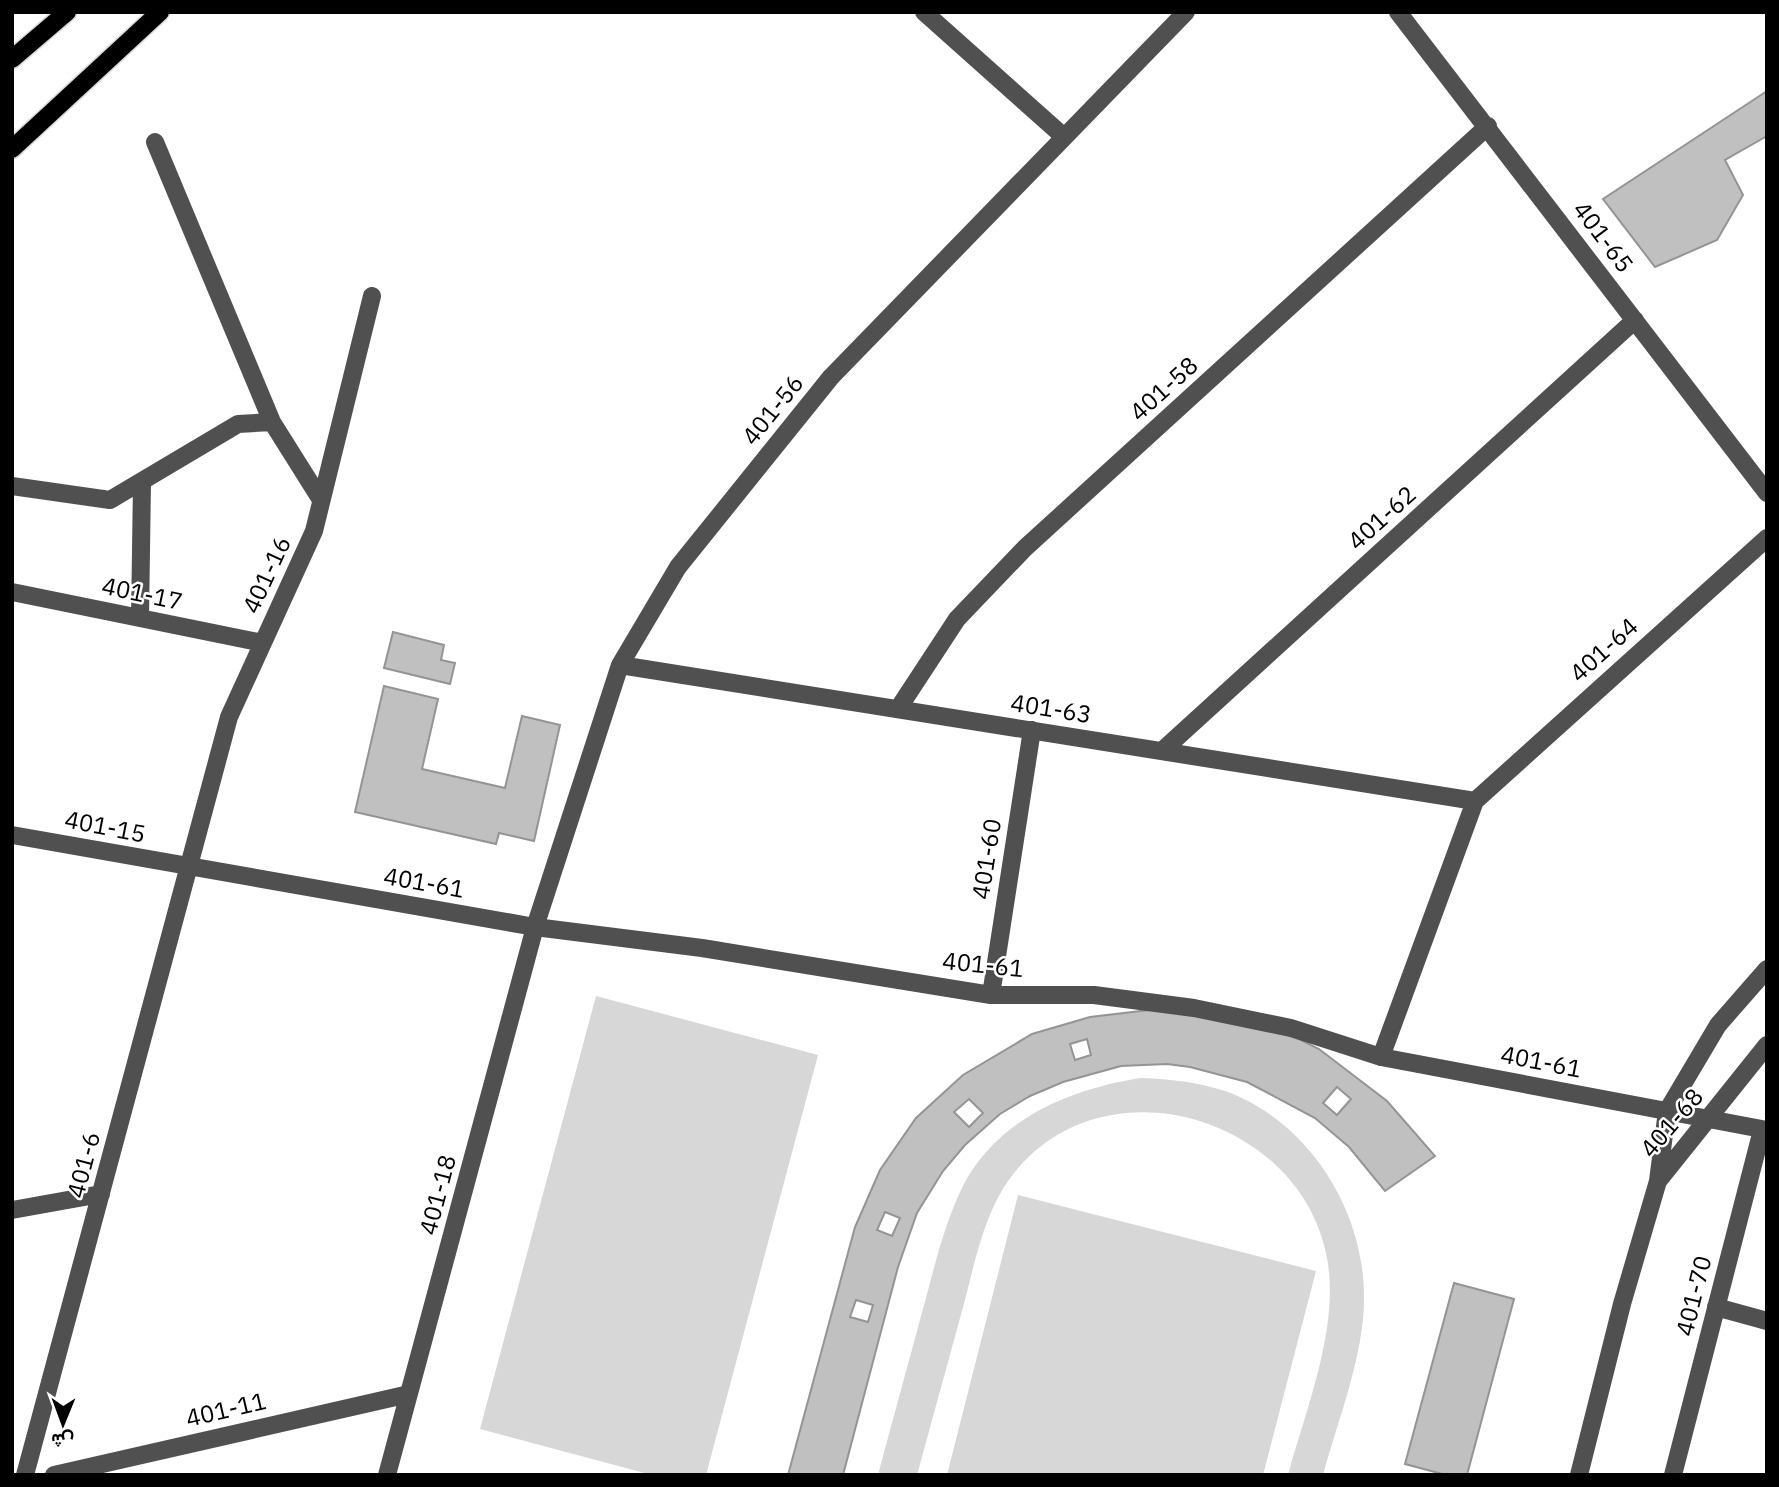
<svg xmlns="http://www.w3.org/2000/svg" width="1779" height="1487" font-family="'IBM Plex Sans',Vazirmatn,sans-serif">
  <rect width="100%" height="100%" fill="#fff"/>
  <path fill="#d7d7d7" d="M 596,996 L 818,1055 L 706,1475 L 652,1475 L 480,1429 Z
    M 1141,1078 C 1170,1079 1197,1082 1225,1091 C 1309,1121 1365,1211 1364,1299 C 1364,1355 1338,1420 1323,1475 L 1288,1475 C 1306,1408 1340,1327 1327,1258 C 1301,1117 1105,1058 1014,1173 C 983,1212 975,1264 962,1311 C 947,1366 932,1420 917,1475 L 878,1475 C 893,1418 909,1361 924,1305 C 935,1265 944,1225 962,1188 C 996,1119 1070,1089 1141,1078 Z
    M 1018,1195 L 1316,1271 L 1263,1475 L 947,1475 Z"/>
  <path fill="#c0c0c0" stroke="#949494" stroke-width="2" fill-rule="evenodd" d="M 1767,91 L 1767,136 L 1725,160 L 1743,195 L 1717,240 L 1655,267 L 1603,199 Z
    M 393,632 L 444,645 L 441,660 L 455,663 L 450,684 L 384,668 Z
    M 384,686 L 438,699 L 422,769 L 505,788 L 522,716 L 560,725 L 534,841 L 499,833 L 496,844 L 355,812 Z
    M 1166,1008 L 1295,1037 L 1319,1049 L 1387,1101 L 1435,1156 L 1385,1191 L 1349,1147 L 1315,1118 L 1247,1082 L 1190,1067 L 1167,1064 L 1121,1066 L 1063,1082 L 1030,1096 L 1000,1114 L 965,1145 L 943,1171 L 917,1213 L 898,1267 L 843,1475 L 788,1475 L 855,1227 L 880,1170 L 916,1118 L 963,1075 L 1032,1034 L 1090,1017 ZM 1087,1039 L 1091,1055 L 1075,1060 L 1070,1044 ZM 1337,1087 L 1351,1099 L 1337,1115 L 1323,1103 ZM 969,1099 L 983,1113 L 969,1127 L 954,1112 ZM 885,1212 L 900,1218 L 892,1236 L 877,1230 ZM 856,1300 L 873,1305 L 868,1322 L 850,1317 Z
    M 1454,1283 L 1514,1299 L 1467,1475 L 1446,1475 L 1405,1464 Z"/>
  <g fill="none" stroke-linecap="round" stroke-linejoin="round">
    <defs>
      <path id="major" d="M 12,59 L 67,12
        M 12,149 L 160,12"/>
    </defs>
    <use href="#major" stroke="#dbdbdb" stroke-width="21"/>
    <path stroke="#505050" stroke-width="18" d="M 924,12 L 1063,136
      M 1398,12 L 1767,493
      M 155,142 L 272,422
      M 12,486 L 110,500 L 238,424 L 272,422 L 321,500
      M 12,592 L 263,643
      M 140,618 L 142,482
      M 620,665 L 1475,801
      M 898,709 L 957,619 L 1025,548 L 1488,126
      M 1162,751 L 1635,320
      M 12,835 L 535,927 L 702,948 L 991,995 L 1094,995 L 1194,1008 L 1291,1028 L 1381,1057 L 1767,1130
      M 991,995 L 1032,730
      M 1381,1057 L 1475,801 L 1767,538
      M 1658,1181 L 1767,1045
      M 12,1210 L 101,1194
      M 1716,1307 L 1767,1321
      M 25,1475 L 229,717 L 314,531 L 372,296
      M 54,1475 L 409,1394
      M 387,1475 L 535,927 L 620,665 L 678,567 L 831,377 L 1186,12
      M 1579,1475 L 1622,1304 L 1658,1181 L 1667,1111 L 1718,1025 L 1767,969
      M 1673,1475 L 1762,1130"/>
    <use href="#major" stroke="#000" stroke-width="18"/>
  </g>
  <g text-anchor="middle" stroke-width="5" stroke-linejoin="round" paint-order="stroke">
    <g font-size="24" fill="#000" stroke="#fff">
      <text transform="translate(1603 237) rotate(53)" y="8">401-65</text>
      <text transform="translate(1164 389) rotate(-42)" y="8">401-58</text>
      <text transform="translate(773 410) rotate(-51)" y="8">401-56</text>
      <text transform="translate(1382 518) rotate(-42)" y="8">401-62</text>
      <text transform="translate(267 575) rotate(-65)" y="8">401-16</text>
      <text transform="translate(142 594) rotate(12)" y="8">401-17</text>
      <text transform="translate(1604 650) rotate(-42)" y="8">401-64</text>
      <text transform="translate(1051 709) rotate(9)" y="8">401-63</text>
      <text transform="translate(105 827) rotate(11)" y="8">401-15</text>
      <text transform="translate(987 859) rotate(-81)" y="8">401-60</text>
      <text transform="translate(424 883) rotate(10)" y="8">401-61</text>
      <text transform="translate(983 965) rotate(6)" y="8">401-61</text>
      <text transform="translate(1541 1062) rotate(11)" y="8">401-61</text>
      <text transform="translate(1672 1123) rotate(-49)" y="8">401-68</text>
      <text transform="translate(84 1165) rotate(-75)" y="8">401-6</text>
      <text transform="translate(438 1195) rotate(-75)" y="8">401-18</text>
      <text transform="translate(1694 1296) rotate(-76)" y="8">401-70</text>
      <text transform="translate(226 1410) rotate(-13)" y="8">401-11</text>
    </g>
  </g>
  <rect width="1779" height="1487" fill="none" stroke="#000000" stroke-width="28"/>
  <g transform="translate(63 1424) rotate(181)" stroke="#ffffff" stroke-width="5" paint-order="stroke">
  <path d="M0-5L12 26L0 18L-12 26Z" fill="#000000"/>
  <text y="-10" font-size="19" font-weight="bold" text-anchor="middle" fill="#000000">ش</text>
  </g>
</svg>
